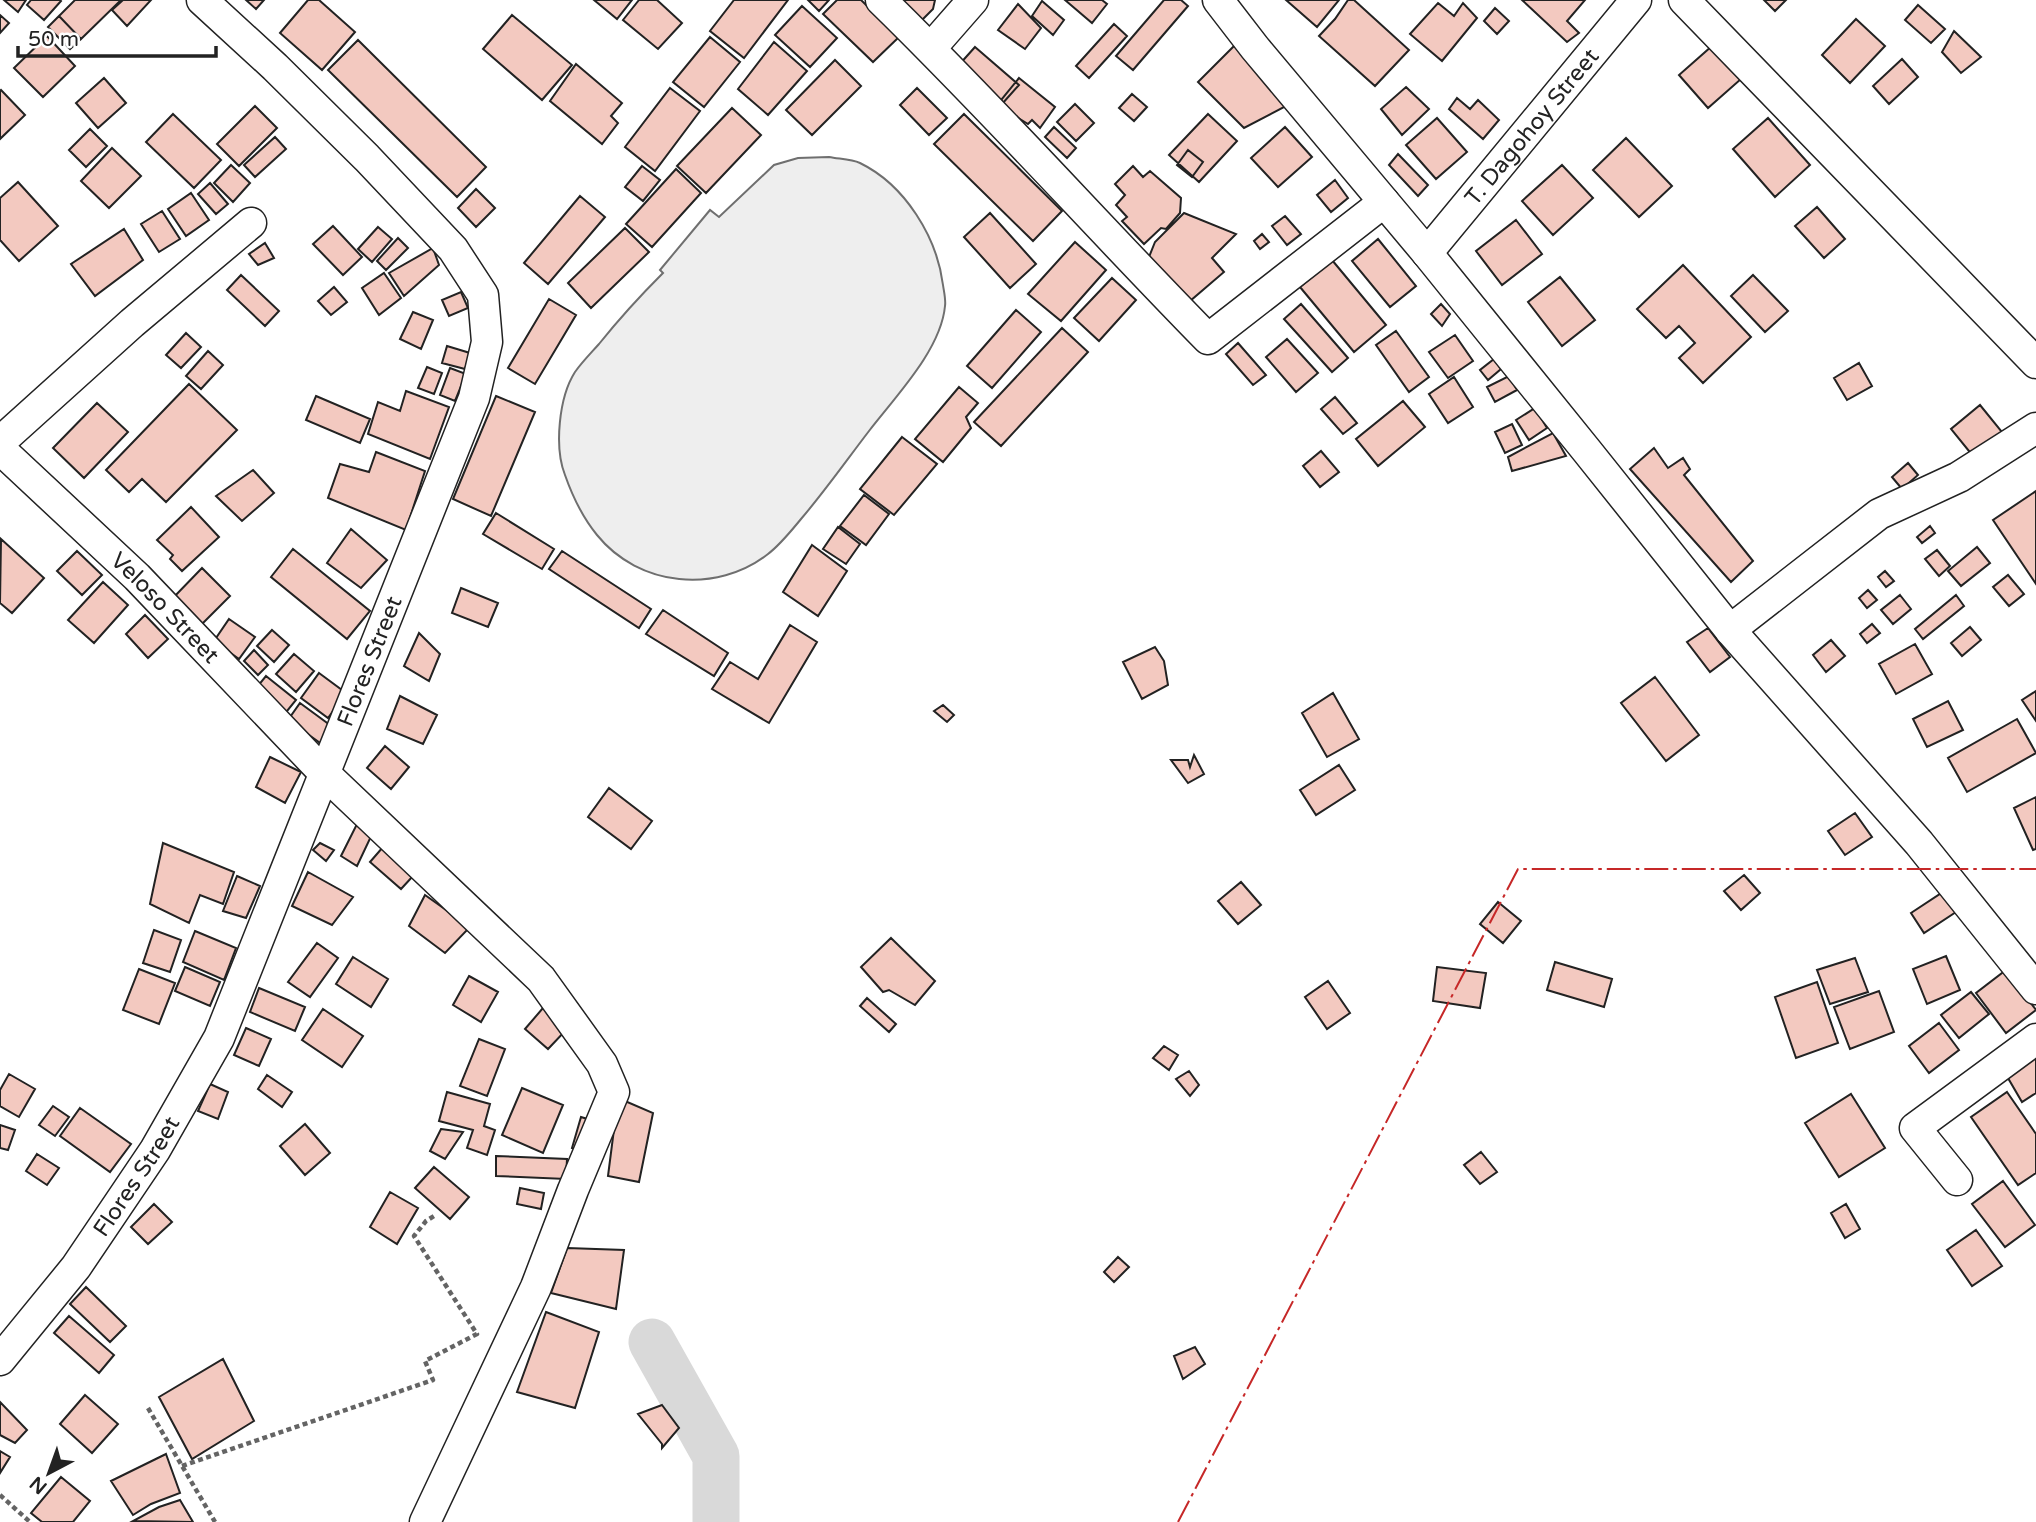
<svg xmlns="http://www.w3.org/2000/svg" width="2036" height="1522" font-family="'Varela Round',sans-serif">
  <rect width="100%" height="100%" fill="#fff"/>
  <path fill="#eee" stroke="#6f6f6f" stroke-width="2" d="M 829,157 C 839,159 851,159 860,163 C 905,185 937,237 943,285 C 944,292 946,300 945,306 C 941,350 895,397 869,431 C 846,461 825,491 801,519 C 791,531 781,544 768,554 C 717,594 639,587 597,535 C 584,519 572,495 565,475 C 554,447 559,397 575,372 C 582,362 591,353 599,344 C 619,319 640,296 663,273 L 660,270 L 710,210 L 719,217 L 774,165 L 798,158 Z"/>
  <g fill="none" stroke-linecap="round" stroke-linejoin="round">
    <path stroke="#d9d9d9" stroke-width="47" d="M 652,1342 L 716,1456 L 716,1522"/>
  </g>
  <path fill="#f3c9c0" stroke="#222" stroke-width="2" d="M 4,0 L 26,0 L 18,12 Z
    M 31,0 L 60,0 L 61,1 L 44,20 L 27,5 Z
    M 75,0 L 121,0 L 81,39 L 59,16 Z
    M 123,0 L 151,0 L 127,26 L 112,10 Z
    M 246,0 L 264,0 L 256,9 Z
    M 308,0 L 319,0 L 355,32 L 322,70 L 280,33 Z
    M 594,0 L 632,0 L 617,19 Z
    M 639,0 L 657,0 L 682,23 L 658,49 L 623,20 Z
    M 734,0 L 788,0 L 744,58 L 710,31 Z
    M 808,0 L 829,0 L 819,11 Z
    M 837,0 L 861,0 L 899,37 L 873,62 L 823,14 Z
    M 900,0 L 935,0 L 933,9 L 921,21 Z
    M 1065,0 L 1102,0 L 1107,4 L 1092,23 Z
    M 1164,0 L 1181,0 L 1188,6 L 1133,70 L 1116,56 Z
    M 1286,0 L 1339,0 L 1317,27 Z
    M 1348,0 L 1354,0 L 1409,50 L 1375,86 L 1319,36 L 1335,19 Z
    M 1522,0 L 1585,0 L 1567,21 L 1579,33 L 1567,42 Z
    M 1764,0 L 1786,0 L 1775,11 Z
    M 1042,1 L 1064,20 L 1053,35 L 1032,16 Z
    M 1438,3 L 1454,16 L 1463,3 L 1477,18 L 1442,61 L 1410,34 Z
    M 1018,4 L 1041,28 L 1025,49 L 998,30 Z
    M 1918,5 L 1945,29 L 1931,43 L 1905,20 Z
    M 802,6 L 837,38 L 810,67 L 775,35 Z
    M 1495,8 L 1509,21 L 1497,34 L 1484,21 Z
    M 0,15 L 9,23 L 0,33 Z
    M 512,15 L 572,65 L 542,100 L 483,49 Z
    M 59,16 L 81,39 L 70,49 L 48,27 Z
    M 1856,19 L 1885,46 L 1850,83 L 1822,55 Z
    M 1114,24 L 1127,36 L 1089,78 L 1076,66 Z
    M 1954,31 L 1981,57 L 1961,73 L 1942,52 Z
    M 47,36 L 75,66 L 43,97 L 14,68 Z
    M 710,37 L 740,62 L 704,107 L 673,82 Z
    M 358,40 L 486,167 L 457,197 L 328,70 Z
    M 774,42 L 807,71 L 768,115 L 738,89 Z
    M 1235,45 L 1288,105 L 1244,128 L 1198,82 Z
    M 1712,46 L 1741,79 L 1708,108 L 1679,75 Z
    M 975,47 L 1019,85 L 1002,104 L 958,66 Z
    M 1902,59 L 1918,77 L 1889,104 L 1873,86 Z
    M 835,60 L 861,86 L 812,135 L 786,110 Z
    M 576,64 L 622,103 L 611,116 L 618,123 L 602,144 L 550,101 Z
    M 104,78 L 126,103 L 98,128 L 76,103 Z
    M 1019,78 L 1055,107 L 1040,128 L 1032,120 L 1028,124 L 997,105 Z
    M 1406,87 L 1429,109 L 1402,135 L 1381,109 Z
    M 670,88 L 700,111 L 655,171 L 625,147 Z
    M 917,88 L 947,118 L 929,135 L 900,105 Z
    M 1,90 L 25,115 L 0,139 L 0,91 Z
    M 1132,94 L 1147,107 L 1134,121 L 1119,108 Z
    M 1457,98 L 1470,109 L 1478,100 L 1499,120 L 1483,139 L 1449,109 Z
    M 1075,104 L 1094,123 L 1076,141 L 1057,122 Z
    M 255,106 L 277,128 L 239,166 L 217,144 Z
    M 732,108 L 761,135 L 706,193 L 677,166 Z
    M 173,114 L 221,160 L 194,188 L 146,142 Z
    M 964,114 L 1062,211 L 1033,241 L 934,144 Z
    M 1208,114 L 1237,141 L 1199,182 L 1169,155 Z
    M 1437,118 L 1467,152 L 1436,179 L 1406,145 Z
    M 1768,118 L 1810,165 L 1775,197 L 1733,149 Z
    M 1054,127 L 1076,148 L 1067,158 L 1045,137 Z
    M 1285,127 L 1312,157 L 1278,187 L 1251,158 Z
    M 90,129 L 107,146 L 86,167 L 69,150 Z
    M 275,137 L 286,149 L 255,177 L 244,165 Z
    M 1626,138 L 1672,186 L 1639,217 L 1593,170 Z
    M 112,148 L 141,176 L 109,208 L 81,181 Z
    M 1188,150 L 1203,162 L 1192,177 L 1177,165 Z
    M 1398,154 L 1428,185 L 1418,196 L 1389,165 Z
    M 231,165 L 250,183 L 233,202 L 214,183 Z
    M 1562,165 L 1593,198 L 1553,235 L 1522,201 Z
    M 642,166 L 660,180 L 643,201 L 625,187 Z
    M 1133,166 L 1143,177 L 1150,171 L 1181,198 L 1180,213 L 1166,229 L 1161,228 L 1144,244 L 1122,221 L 1127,217 L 1116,205 L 1125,195 L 1115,184 Z
    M 676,169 L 701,193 L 652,247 L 626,224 Z
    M 1335,180 L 1348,198 L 1331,212 L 1317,195 Z
    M 18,182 L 58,226 L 19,261 L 0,240 L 0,198 Z
    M 210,183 L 228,204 L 216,214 L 198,194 Z
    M 476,189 L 495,208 L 476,227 L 458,208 Z
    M 191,193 L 209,220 L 186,236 L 168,209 Z
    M 580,196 L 605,217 L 548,284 L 524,263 Z
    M 1817,207 L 1845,239 L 1824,258 L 1795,226 Z
    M 162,211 L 180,239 L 159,252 L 141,224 Z
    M 990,213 L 1036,264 L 1010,288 L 964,237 Z
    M 1184,213 L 1236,234 L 1212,258 L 1224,272 L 1190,301 L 1149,257 L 1155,242 Z
    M 1285,216 L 1301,234 L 1287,245 L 1272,226 Z
    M 1516,220 L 1542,254 L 1502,285 L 1476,251 Z
    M 333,226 L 362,257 L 343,275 L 313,244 Z
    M 378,227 L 392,239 L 372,262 L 358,249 Z
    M 625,228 L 649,252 L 591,308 L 568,283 Z
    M 124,229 L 143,260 L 95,296 L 71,264 Z
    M 1262,234 L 1269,242 L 1260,249 L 1254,241 Z
    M 398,238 L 408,248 L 386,270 L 377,261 Z
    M 1378,239 L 1416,286 L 1390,307 L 1352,261 Z
    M 1075,242 L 1106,270 L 1061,321 L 1028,294 Z
    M 265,243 L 274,258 L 258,265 L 249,254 Z
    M 433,248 L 439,265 L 404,296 L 389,273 Z
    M 1332,260 L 1386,325 L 1354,352 L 1300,287 Z
    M 1683,265 L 1751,337 L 1703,383 L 1679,358 L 1695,343 L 1679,326 L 1666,338 L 1637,309 Z
    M 384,273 L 401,298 L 379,315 L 362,288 Z
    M 241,275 L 279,311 L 265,326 L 227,290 Z
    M 1753,275 L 1788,311 L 1765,332 L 1731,296 Z
    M 1560,277 L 1595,320 L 1562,346 L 1528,302 Z
    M 1112,278 L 1136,300 L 1099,341 L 1074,318 Z
    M 334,287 L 347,302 L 331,315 L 318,301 Z
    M 461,292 L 468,308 L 449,316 L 442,300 Z
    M 549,299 L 576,315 L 535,384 L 508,368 Z
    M 1301,304 L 1348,358 L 1332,372 L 1284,319 Z
    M 1441,304 L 1450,314 L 1442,326 L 1431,314 Z
    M 1016,310 L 1041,332 L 992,388 L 967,366 Z
    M 413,312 L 433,320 L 421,349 L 400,339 Z
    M 1062,328 L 1088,352 L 1001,446 L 974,422 Z
    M 1396,331 L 1429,377 L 1409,392 L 1376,345 Z
    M 186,333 L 201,347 L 181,368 L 166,355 Z
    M 1455,335 L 1473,361 L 1448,378 L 1429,352 Z
    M 1287,339 L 1318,373 L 1296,392 L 1266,357 Z
    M 1238,343 L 1266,375 L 1253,385 L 1226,354 Z
    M 447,346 L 470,353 L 465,369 L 442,363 Z
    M 208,351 L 223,365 L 201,389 L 186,376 Z
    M 1494,359 L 1501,369 L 1488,380 L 1480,370 Z
    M 1859,363 L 1872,386 L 1847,400 L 1834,378 Z
    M 427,367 L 442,373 L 434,394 L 418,388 Z
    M 450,368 L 466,374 L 455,401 L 440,395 Z
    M 1509,376 L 1517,390 L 1495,402 L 1487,387 Z
    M 1454,377 L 1473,407 L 1448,423 L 1429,394 Z
    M 189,384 L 237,430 L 166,502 L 142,479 L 129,492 L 106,470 Z
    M 959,387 L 978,403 L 966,417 L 971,428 L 943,462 L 915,439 Z
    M 406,391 L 449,407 L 430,459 L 368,434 L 378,402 L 400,411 Z
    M 316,396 L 370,419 L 360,443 L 306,420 Z
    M 496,396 L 535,412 L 491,516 L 453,499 Z
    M 1335,397 L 1357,423 L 1343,434 L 1321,409 Z
    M 1403,401 L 1425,427 L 1378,466 L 1356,439 Z
    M 97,403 L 128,432 L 84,478 L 53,448 Z
    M 1980,405 L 2002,432 L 1973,456 L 1951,429 Z
    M 1535,408 L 1547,428 L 1529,440 L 1516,420 Z
    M 1512,424 L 1522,445 L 1505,453 L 1495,432 Z
    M 1553,433 L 1566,456 L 1512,471 L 1508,457 Z
    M 902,437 L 937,464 L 894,515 L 860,489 Z
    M 1654,448 L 1668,468 L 1683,458 L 1690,469 L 1684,475 L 1753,561 L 1731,582 L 1630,469 Z
    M 1321,451 L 1339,472 L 1320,487 L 1303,466 Z
    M 376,452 L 425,471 L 406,530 L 328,498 L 340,464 L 369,472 Z
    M 1908,463 L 1918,475 L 1902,489 L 1892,477 Z
    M 253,470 L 274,493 L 242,521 L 216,496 Z
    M 2036,491 L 2036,584 L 1993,520 Z
    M 864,495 L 889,514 L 866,545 L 840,526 Z
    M 191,507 L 219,537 L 182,571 L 170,559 L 173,555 L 157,540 Z
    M 496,513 L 554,549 L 542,569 L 483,534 Z
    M 1930,526 L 1935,533 L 1922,543 L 1917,537 Z
    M 838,527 L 860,544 L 846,564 L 823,549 Z
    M 351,529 L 387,560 L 361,588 L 327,563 Z
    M 1,539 L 44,578 L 12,613 L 0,603 Z
    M 812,545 L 847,571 L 818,616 L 783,592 Z
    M 1977,547 L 1990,563 L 1961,586 L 1948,571 Z
    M 293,549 L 370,611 L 347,639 L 271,577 Z
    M 1937,550 L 1950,566 L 1939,576 L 1925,559 Z
    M 77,551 L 102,575 L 82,595 L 57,571 Z
    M 562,551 L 651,609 L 639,628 L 549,569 Z
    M 202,568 L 230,596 L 198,628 L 171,600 Z
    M 1885,571 L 1894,581 L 1886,587 L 1878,577 Z
    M 2008,575 L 2024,594 L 2009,606 L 1993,587 Z
    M 103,582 L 128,605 L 94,643 L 68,620 Z
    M 461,588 L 498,603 L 488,627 L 452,613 Z
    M 1868,590 L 1877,600 L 1867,608 L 1859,598 Z
    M 1900,595 L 1911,609 L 1893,624 L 1881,610 Z
    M 1956,595 L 1964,606 L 1923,639 L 1915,629 Z
    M 663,610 L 728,653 L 714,676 L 646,634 Z
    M 145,615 L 168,639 L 148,658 L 126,634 Z
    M 229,619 L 255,637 L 239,659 L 214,641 Z
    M 1872,624 L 1880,633 L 1867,643 L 1860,634 Z
    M 790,625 L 817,642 L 769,723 L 712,689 L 730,662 L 758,679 Z
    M 1970,627 L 1981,640 L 1962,656 L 1951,643 Z
    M 1708,628 L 1730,657 L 1710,672 L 1687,642 Z
    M 272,630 L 289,645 L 274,662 L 257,646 Z
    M 419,633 L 440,654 L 429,681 L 404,666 Z
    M 1831,640 L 1845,656 L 1826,672 L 1813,655 Z
    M 1915,644 L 1932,674 L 1896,694 L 1879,664 Z
    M 1155,647 L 1164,661 L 1168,685 L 1142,699 L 1123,662 Z
    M 254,650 L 268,665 L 258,675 L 244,661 Z
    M 294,654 L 314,671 L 296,692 L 276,674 Z
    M 319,673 L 346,693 L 328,718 L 301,698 Z
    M 266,676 L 296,700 L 283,716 L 253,692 Z
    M 1655,677 L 1699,735 L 1666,761 L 1621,703 Z
    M 2036,691 L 2036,721 L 2022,700 Z
    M 1333,693 L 1359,739 L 1327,757 L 1302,713 Z
    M 400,696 L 437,715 L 423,744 L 387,729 Z
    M 1948,701 L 1963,730 L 1927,747 L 1913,719 Z
    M 300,703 L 334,728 L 323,745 L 288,720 Z
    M 943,705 L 954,715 L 947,722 L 934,711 Z
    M 2017,719 L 2036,753 L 1967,792 L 1948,758 Z
    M 385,746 L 409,767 L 391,789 L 367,768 Z
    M 1194,755 L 1204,774 L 1188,783 L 1171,760 L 1188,760 L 1190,767 Z
    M 270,757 L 301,772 L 285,803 L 256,787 Z
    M 1339,765 L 1355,790 L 1316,815 L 1300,790 Z
    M 609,788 L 652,821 L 631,849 L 588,817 Z
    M 2036,797 L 2036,849 L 2033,850 L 2014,808 Z
    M 1855,813 L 1872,837 L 1845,855 L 1828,831 Z
    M 359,820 L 375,828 L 357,866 L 341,856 Z
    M 163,843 L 234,872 L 223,904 L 200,895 L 189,923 L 150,904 Z
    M 320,843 L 334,850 L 326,861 L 313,850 Z
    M 383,847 L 413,876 L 401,889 L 370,862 Z
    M 308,872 L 353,897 L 332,925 L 292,906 Z
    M 1744,875 L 1760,893 L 1741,910 L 1724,891 Z
    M 237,876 L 260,886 L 246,918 L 223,911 Z
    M 1241,882 L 1261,905 L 1238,924 L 1218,901 Z
    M 1943,892 L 1956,912 L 1924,933 L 1911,913 Z
    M 425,895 L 470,927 L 445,953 L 409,926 Z
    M 1498,902 L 1521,921 L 1503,943 L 1480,924 Z
    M 154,930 L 181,940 L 170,972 L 143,963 Z
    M 195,931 L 236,948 L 224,980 L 183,962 Z
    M 891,938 L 935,981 L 915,1005 L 889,990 L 883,992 L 861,967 Z
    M 317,943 L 338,958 L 310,997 L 288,982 Z
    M 1946,956 L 1960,990 L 1927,1004 L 1913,969 Z
    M 353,957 L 388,979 L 371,1007 L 336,984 Z
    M 1855,958 L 1868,992 L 1830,1004 L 1817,970 Z
    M 1555,962 L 1612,979 L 1604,1007 L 1547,990 Z
    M 185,967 L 220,982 L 210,1006 L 175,991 Z
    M 1437,967 L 1486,973 L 1480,1008 L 1433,1001 Z
    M 139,969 L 175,983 L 159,1024 L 123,1010 Z
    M 2006,970 L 2036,1010 L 2006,1033 L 1976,993 Z
    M 469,976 L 498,992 L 481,1022 L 453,1005 Z
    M 1328,981 L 1350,1013 L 1327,1029 L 1305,997 Z
    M 1817,982 L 1838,1043 L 1796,1058 L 1775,997 Z
    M 259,988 L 305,1007 L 295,1031 L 250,1012 Z
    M 1879,991 L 1894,1032 L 1850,1049 L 1834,1007 Z
    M 1971,992 L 1989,1014 L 1959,1038 L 1941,1015 Z
    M 867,998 L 896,1024 L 889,1032 L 860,1006 Z
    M 549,1001 L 568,1028 L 548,1049 L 525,1029 Z
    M 323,1009 L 363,1036 L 342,1067 L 302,1040 Z
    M 1939,1023 L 1959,1050 L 1929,1073 L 1909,1046 Z
    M 246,1028 L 271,1039 L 259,1066 L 234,1055 Z
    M 479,1039 L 505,1049 L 487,1096 L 460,1086 Z
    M 2036,1045 L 2036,1093 L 2022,1102 L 2001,1066 Z
    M 1164,1046 L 1178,1055 L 1169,1070 L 1153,1058 Z
    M 1189,1071 L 1199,1085 L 1190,1096 L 1176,1079 Z
    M 9,1074 L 35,1089 L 19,1117 L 0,1106 L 0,1090 Z
    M 267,1075 L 292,1092 L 282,1107 L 258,1089 Z
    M 210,1084 L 228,1092 L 218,1119 L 198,1111 Z
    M 522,1088 L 563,1105 L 543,1153 L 502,1135 Z
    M 447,1092 L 490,1104 L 484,1126 L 495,1130 L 487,1155 L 467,1148 L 473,1130 L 439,1121 Z
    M 2007,1092 L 2036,1134 L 2036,1173 L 2018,1185 L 1971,1117 Z
    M 1851,1094 L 1885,1148 L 1839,1177 L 1805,1123 Z
    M 618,1098 L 653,1113 L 639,1182 L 608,1176 Z
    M 53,1106 L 69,1117 L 55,1136 L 39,1125 Z
    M 80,1108 L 131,1144 L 110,1172 L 60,1136 Z
    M 581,1117 L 594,1121 L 586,1152 L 572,1148 Z
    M 305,1124 L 330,1153 L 305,1175 L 280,1146 Z
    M 0,1125 L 15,1130 L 8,1150 L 0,1148 Z
    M 441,1129 L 463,1132 L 445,1159 L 430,1151 Z
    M 1481,1152 L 1497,1172 L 1480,1184 L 1464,1165 Z
    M 37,1154 L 59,1168 L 47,1185 L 26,1171 Z
    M 496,1156 L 567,1159 L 566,1179 L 496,1176 Z
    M 434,1167 L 469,1197 L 450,1219 L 415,1188 Z
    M 2003,1181 L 2035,1225 L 2005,1247 L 1972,1204 Z
    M 520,1188 L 544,1193 L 541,1209 L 517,1204 Z
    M 390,1192 L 418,1208 L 397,1244 L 370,1227 Z
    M 154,1204 L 172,1222 L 148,1244 L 131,1227 Z
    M 1846,1204 L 1860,1229 L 1845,1238 L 1831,1213 Z
    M 1976,1230 L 2002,1266 L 1972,1286 L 1947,1250 Z
    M 567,1248 L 624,1250 L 616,1309 L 551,1293 Z
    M 1118,1257 L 1129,1267 L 1114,1282 L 1104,1272 Z
    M 86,1287 L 126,1326 L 110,1342 L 70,1304 Z
    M 546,1312 L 599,1332 L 575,1408 L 517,1392 Z
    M 69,1316 L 114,1355 L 99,1373 L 54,1333 Z
    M 1195,1347 L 1205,1364 L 1183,1379 L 1174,1356 Z
    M 223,1359 L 254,1421 L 192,1459 L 159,1397 Z
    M 85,1395 L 118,1424 L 92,1453 L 60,1424 Z
    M 0,1402 L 27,1430 L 15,1443 L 0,1435 Z
    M 662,1405 L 679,1428 L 662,1448 L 662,1444 L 638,1414 Z
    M 0,1451 L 10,1457 L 0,1473 Z
    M 166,1454 L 180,1493 L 151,1504 L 133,1515 L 111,1481 Z
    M 61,1477 L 90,1501 L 73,1522 L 42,1522 L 31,1513 Z
    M 180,1500 L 193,1522 L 133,1521 L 159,1507 Z"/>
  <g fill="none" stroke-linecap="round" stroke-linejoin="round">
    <defs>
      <g id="minor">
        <path d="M 881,0 C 994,110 1098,227 1208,339 L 1384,202"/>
        <path d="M 1218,0 L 1255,48 L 1427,253 L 1587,451 L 1730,630 L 1919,843 L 2036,989"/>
        <path d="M 1684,0 L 2036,363"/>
        <path d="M 931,48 L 973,0"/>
        <path id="s1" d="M 1427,253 L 1636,0"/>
        <path d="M 0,442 L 132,323 L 251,223"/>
        <path id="s2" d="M 0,449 L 137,577 L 325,774 L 541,979 L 602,1064 L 614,1092 L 573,1190 L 536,1287 L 425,1522"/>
        <path d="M 1730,630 L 1879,514 L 1959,477 L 2036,428"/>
        <path d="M 1957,1180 L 1915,1128 L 2036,1039"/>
        <path id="s3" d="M 0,1360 L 76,1267 L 155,1150 L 219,1038 L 474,398 L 487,342 L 483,295 L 453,249 L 367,158 L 275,67 L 202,0"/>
      </g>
    </defs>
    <use href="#minor" stroke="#222" stroke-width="33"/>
    <path stroke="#646464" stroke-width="4.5" stroke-dasharray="5 3.5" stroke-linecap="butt" d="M 148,1408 L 215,1522
      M 182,1466 L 433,1380 L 425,1361 L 477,1334 L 414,1236 L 426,1221 L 434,1216
      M 0,1495 L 30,1522"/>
    <use href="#minor" stroke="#fff" stroke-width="30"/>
    <path stroke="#c62828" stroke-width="2" stroke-dasharray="24 5 3.5 5" stroke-linecap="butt" d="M 1178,1522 L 1518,869 L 2036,869"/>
  </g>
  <g text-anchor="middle" stroke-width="5" stroke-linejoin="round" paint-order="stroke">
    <g font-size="23" fill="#222" stroke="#fff">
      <text dy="8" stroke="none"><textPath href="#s1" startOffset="164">T. Dagohoy Street</textPath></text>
      <text dy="8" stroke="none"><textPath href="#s2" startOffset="229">Veloso Street</textPath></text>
      <text dy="8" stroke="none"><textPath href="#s3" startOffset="796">Flores Street</textPath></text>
      <text dy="8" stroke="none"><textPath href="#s3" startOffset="229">Flores Street</textPath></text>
    </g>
  </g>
  <g transform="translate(49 1473) rotate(221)" stroke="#ffffff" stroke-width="5" paint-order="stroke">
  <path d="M0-5L12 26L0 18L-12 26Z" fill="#222222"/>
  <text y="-10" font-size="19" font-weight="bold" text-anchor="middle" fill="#222222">N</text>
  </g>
  <path d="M18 46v10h198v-10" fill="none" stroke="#222222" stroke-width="3.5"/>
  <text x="28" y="46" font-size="21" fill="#222222" stroke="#ffffff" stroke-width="5" paint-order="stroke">50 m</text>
</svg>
